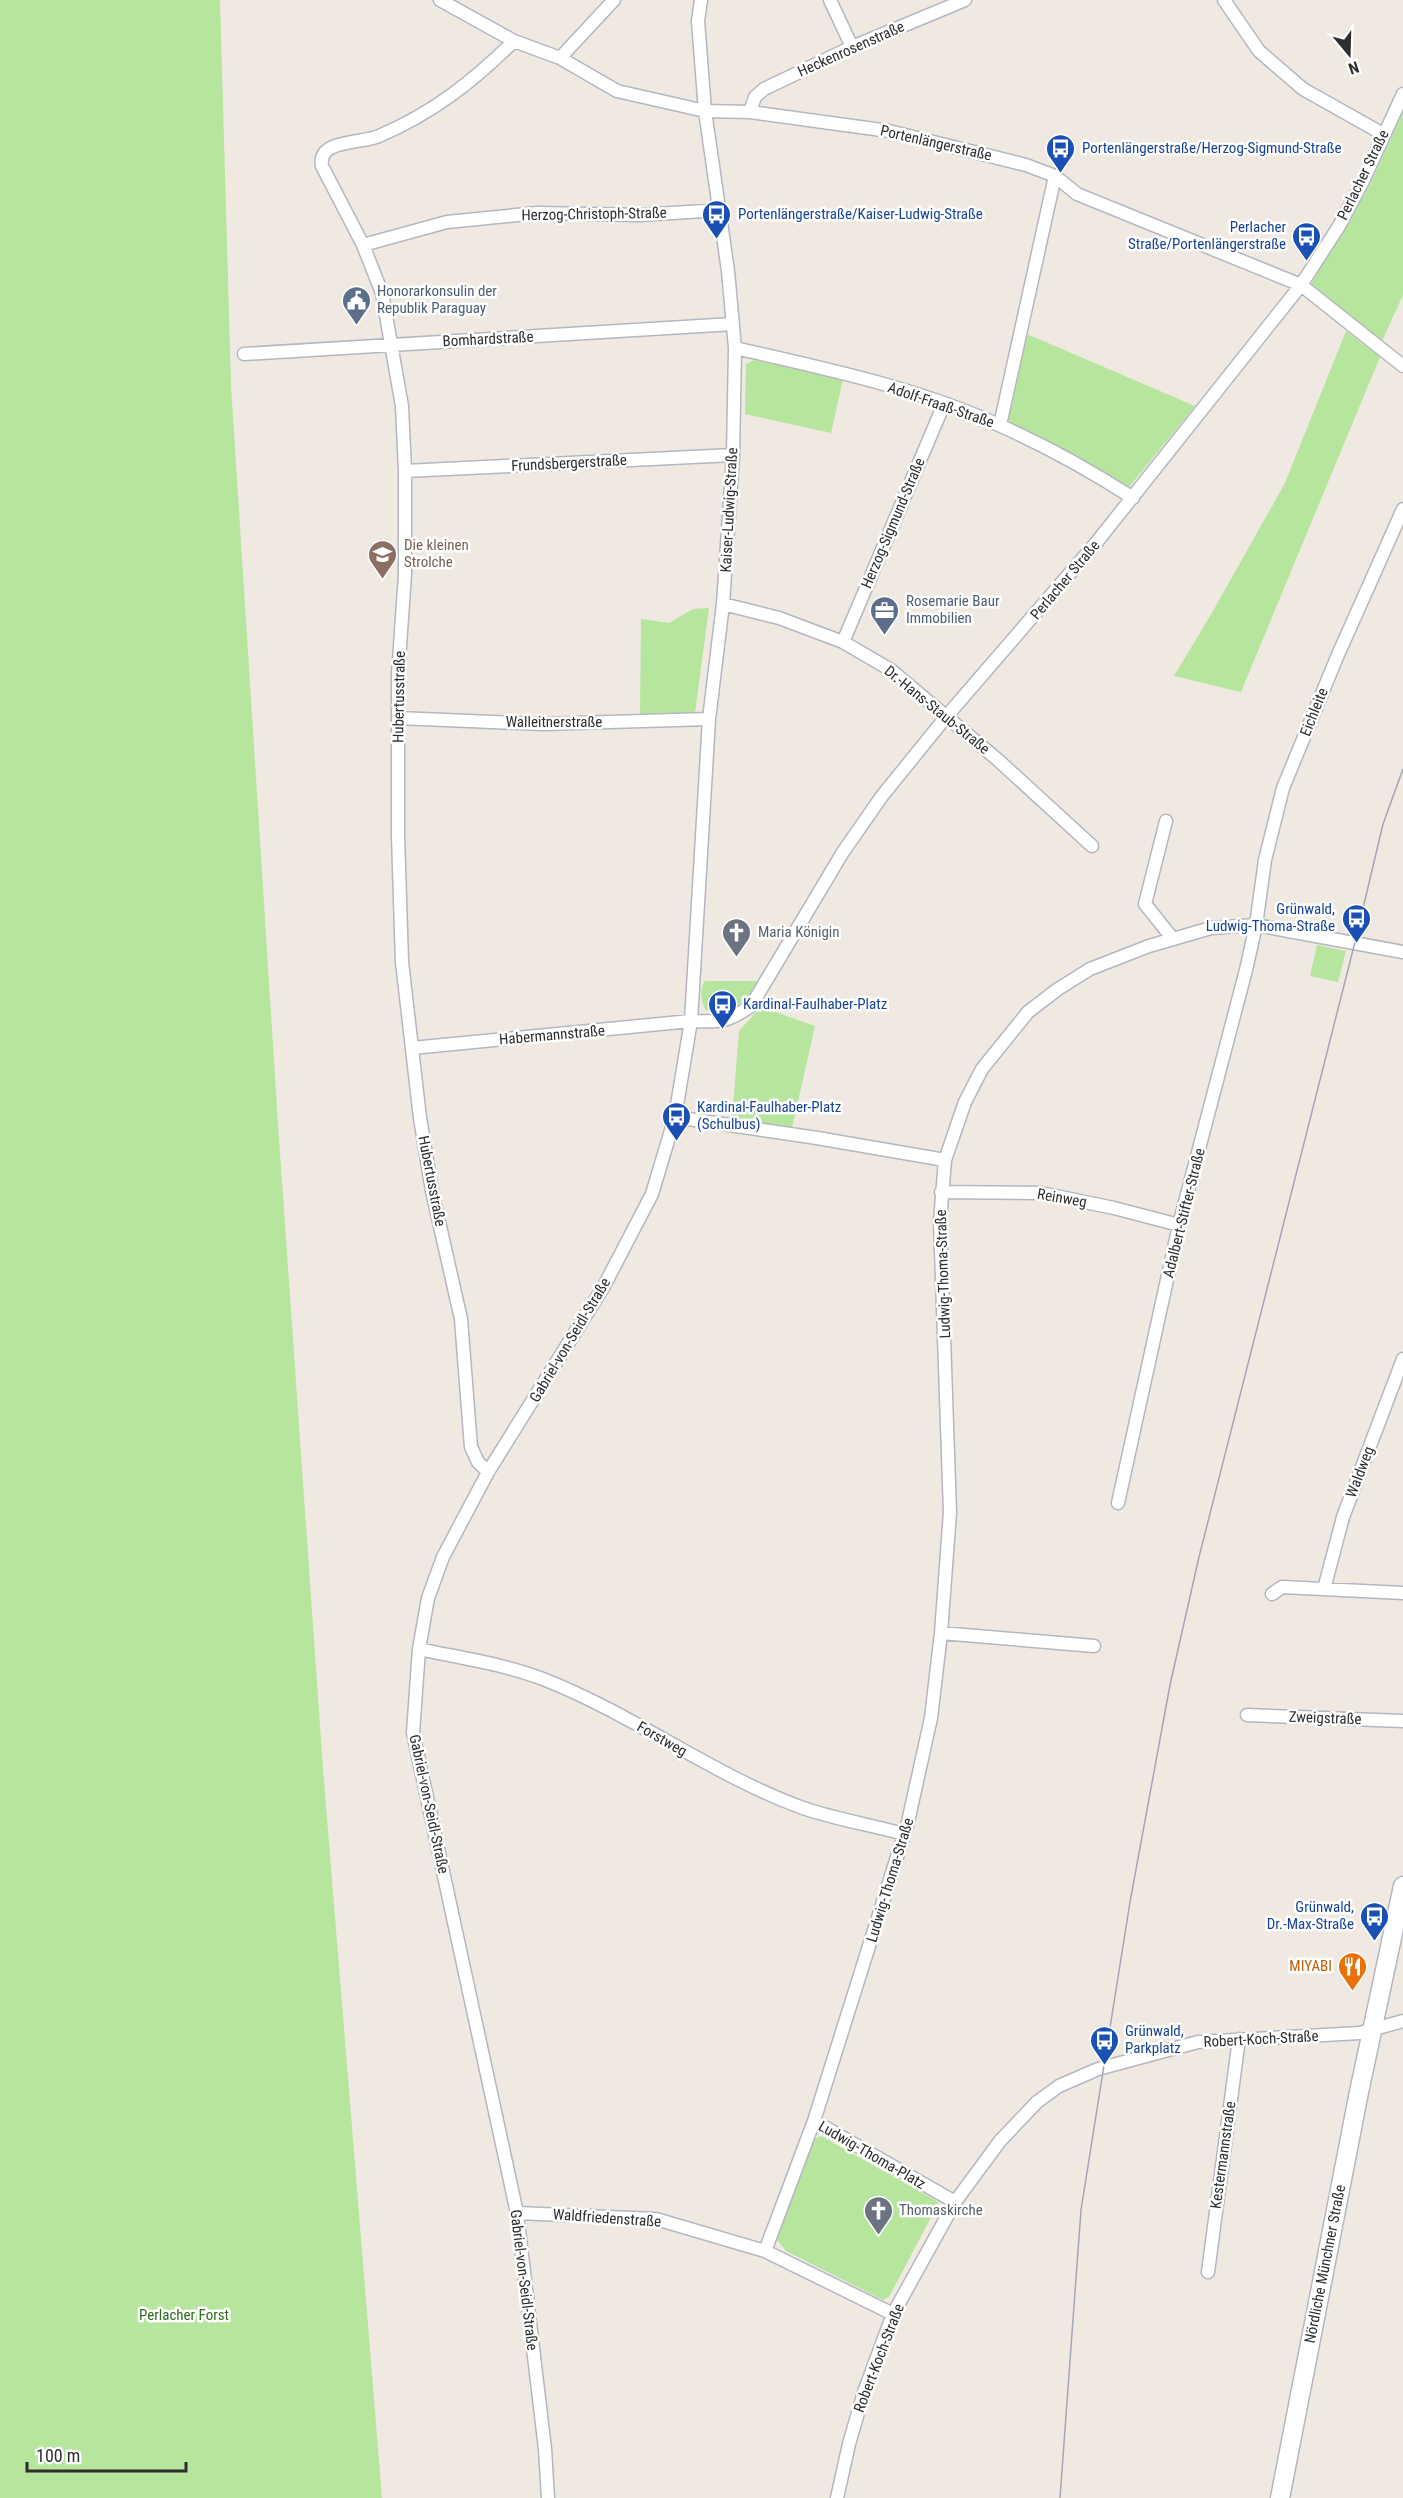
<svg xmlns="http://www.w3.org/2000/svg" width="1403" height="2498" font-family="'Roboto Condensed',sans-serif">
  <rect width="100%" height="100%" fill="#efe9e1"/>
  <path fill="#b6e59e" d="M 0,0 L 220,0 L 231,385 L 278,1124 L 323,1769 L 382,2498 L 0,2498 Z
    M 1403,112 L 1403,295 L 1382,341 L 1310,286 L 1370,185 Z
    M 1346,331 L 1380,357 L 1241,692 L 1174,676 L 1213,611 L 1285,483 Z
    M 1027,334 L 1195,406 L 1129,487 L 1008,422 Z
    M 754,360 L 843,379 L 831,433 L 745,414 L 746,364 Z
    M 709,608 L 695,713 L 640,716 L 641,619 L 669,623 L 693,609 Z
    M 1317,945 L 1346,951 L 1338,982 L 1310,976 Z
    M 705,981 L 758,981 L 760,985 C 749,1001 734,1008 716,1014 L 706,1010 C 701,1002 699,989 705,981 Z
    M 761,1007 L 815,1026 L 792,1128 L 732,1119 L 739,1031 Z
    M 821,2136 L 937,2201 L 938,2204 L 889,2297 L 883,2300 L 786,2251 L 777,2240 L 776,2234 L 812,2140 Z"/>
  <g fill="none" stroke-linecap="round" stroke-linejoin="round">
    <defs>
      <path id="minor" d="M 440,0 L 514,41 L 560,58 L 617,91 L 705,111 L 750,112 L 889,131 L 1026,165 L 1055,176 L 1077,194 L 1301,285 L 1403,366
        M 830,0 L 852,47
        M 1224,0 L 1259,51 L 1303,89 L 1383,134
        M 560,58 L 614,0
        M 750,112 L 755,97 L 764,89 L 852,47 L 965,0
        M 363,245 L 447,222 L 537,213 L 640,215 L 720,210
        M 735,348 C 823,368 918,388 1001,426 C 1046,446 1091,471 1133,498
        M 244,354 L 733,324
        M 1000,425 L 1055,176
        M 405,471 L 733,455
        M 723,604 L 779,618 L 843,642 L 891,670 L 998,760 L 1092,846
        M 843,642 L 944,404
        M 398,718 L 543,724 L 709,719
        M 1166,821 L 1145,904 L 1173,939
        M 412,1048 L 691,1021 C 721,1022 726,1023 751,1006 L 843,852 L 882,796 L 946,717 L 1096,543 L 1301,285 L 1339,226 L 1363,181 L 1403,94
        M 675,1117 L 817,1138 L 945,1160
        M 941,1192 L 1041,1193 L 1114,1208 L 1179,1225
        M 488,1472 L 478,1462 L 471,1447 L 461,1319 L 432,1191 L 420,1118 L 402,962 L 398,836 L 398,675 L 405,574 L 405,471 L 402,406 L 382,293 L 363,245 L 322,166 C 317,139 361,144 379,136 C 433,113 472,82 514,41
        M 1118,1503 L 1179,1225 L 1246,970 L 1256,925 L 1265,860 L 1283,788 L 1337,657 L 1403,509
        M 1324,1589 L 1343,1517 L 1403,1359
        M 1272,1594 L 1282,1587 L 1403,1593
        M 941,1633 L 1094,1646
        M 419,1649 C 460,1658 504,1664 543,1679 C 633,1714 712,1775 803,1808 C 835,1819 871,1825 904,1834
        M 1247,1715 L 1403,1721
        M 814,2121 L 908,1822 L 931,1718 L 941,1633 L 950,1512 L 940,1221 L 945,1160 L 965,1102 L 982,1069 L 1028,1012 L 1058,989 L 1090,969 L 1149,946 L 1211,928 L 1256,925 L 1403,952
        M 517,2213 L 656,2219 L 765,2251
        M 1208,2272 L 1239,2039
        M 893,2314 L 765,2251 L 814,2121 L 955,2202
        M 548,2498 L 545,2449 L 517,2213 L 413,1733 L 419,1649 L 428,1598 L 443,1557 L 488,1472 L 604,1286 L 652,1194 L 675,1117 L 691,1021 L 709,719 L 723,604 L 733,455 L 735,348 L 728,271 L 705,111 L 698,21 L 701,0
        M 837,2498 L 849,2444 L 864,2392 L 893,2314 L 955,2202 L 1000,2141 L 1037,2102 L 1059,2086 L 1098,2069 L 1198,2042 L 1360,2033 L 1403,2021"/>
      <path id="secondary" d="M 1280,2498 L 1359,2092 L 1403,1886"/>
    </defs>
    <use href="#minor" stroke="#b4b7c1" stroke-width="15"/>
    <use href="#secondary" stroke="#b4b7c1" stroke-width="21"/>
    <use href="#minor" stroke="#fff" stroke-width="12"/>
    <use href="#secondary" stroke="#fff" stroke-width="18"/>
    <path stroke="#a3a6b8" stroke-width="1.5" d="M 1060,2498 L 1081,2210 L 1130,1902 L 1170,1685 L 1199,1557 L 1355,942 L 1383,824 L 1403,769"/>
  </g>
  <defs>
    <symbol id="bus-pin" viewBox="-11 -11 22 30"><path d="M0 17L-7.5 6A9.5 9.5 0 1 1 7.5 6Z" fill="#1a4fb4" stroke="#fff"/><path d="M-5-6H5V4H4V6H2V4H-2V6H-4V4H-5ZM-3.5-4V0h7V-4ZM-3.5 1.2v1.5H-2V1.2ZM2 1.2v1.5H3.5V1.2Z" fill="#fff"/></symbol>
    <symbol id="civic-pin" viewBox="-11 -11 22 30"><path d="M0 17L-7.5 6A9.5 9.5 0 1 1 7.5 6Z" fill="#5c6f8a" stroke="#fff"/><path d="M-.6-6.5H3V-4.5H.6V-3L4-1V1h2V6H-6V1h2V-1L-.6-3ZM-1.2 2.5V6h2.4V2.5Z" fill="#fff"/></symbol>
    <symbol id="school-pin" viewBox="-11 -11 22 30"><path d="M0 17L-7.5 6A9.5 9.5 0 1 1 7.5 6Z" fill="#8d6e63" stroke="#fff"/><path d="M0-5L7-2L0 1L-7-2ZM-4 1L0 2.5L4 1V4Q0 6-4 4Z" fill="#fff"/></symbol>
    <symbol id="office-pin" viewBox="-11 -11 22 30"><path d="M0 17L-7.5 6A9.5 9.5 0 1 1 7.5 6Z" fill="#5c6f8a" stroke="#fff"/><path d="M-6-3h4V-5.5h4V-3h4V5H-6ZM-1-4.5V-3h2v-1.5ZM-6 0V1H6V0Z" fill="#fff"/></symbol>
    <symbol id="church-pin" viewBox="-11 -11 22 30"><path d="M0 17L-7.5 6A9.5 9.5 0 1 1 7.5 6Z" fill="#6b7280" stroke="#fff"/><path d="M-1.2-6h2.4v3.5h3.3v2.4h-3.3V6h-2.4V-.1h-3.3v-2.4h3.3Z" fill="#fff"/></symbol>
    <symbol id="restaurant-pin" viewBox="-11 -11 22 30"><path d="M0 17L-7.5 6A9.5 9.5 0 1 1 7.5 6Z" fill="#e8710a" stroke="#fff"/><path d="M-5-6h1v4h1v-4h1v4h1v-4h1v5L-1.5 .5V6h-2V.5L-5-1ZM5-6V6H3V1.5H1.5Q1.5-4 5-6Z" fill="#fff"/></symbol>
  </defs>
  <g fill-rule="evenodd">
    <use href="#bus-pin" x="1044" y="132" width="33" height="45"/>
    <use href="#bus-pin" x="700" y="198" width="33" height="45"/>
    <use href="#bus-pin" x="1290" y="220" width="33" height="45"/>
    <use href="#civic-pin" x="340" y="284" width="33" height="45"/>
    <use href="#school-pin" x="366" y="538" width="33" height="45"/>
    <use href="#office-pin" x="868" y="594" width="33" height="45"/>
    <use href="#bus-pin" x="1340" y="902" width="33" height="45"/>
    <use href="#church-pin" x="720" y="916" width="33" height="45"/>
    <use href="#bus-pin" x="706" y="988" width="33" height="45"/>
    <use href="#bus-pin" x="660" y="1100" width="33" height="45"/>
    <use href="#bus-pin" x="1358" y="1900" width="33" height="45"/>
    <use href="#restaurant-pin" x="1336" y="1950" width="33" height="45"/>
    <use href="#bus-pin" x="1088" y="2024" width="33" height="45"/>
    <use href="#church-pin" x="862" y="2194" width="33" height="45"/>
  </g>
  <g text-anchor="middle" stroke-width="5" stroke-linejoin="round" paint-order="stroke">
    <g font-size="15" fill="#2e2e2e" stroke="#fff">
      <text transform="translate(851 49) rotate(-24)" y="5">Heckenrosenstraße</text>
      <text transform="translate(936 143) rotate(13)" y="5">Portenlängerstraße</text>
      <text transform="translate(1363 175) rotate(-64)" y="5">Perlacher Straße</text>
      <text transform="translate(594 214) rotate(-1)" y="5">Herzog-Christoph-Straße</text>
      <text transform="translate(488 339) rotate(-3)" y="5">Bomhardstraße</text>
      <text transform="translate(941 405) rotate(19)" y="5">Adolf-Fraaß-Straße</text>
      <text transform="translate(569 463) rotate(-3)" y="5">Frundsbergerstraße</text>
      <text transform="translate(729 510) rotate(-87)" y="5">Kaiser-Ludwig-Straße</text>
      <text transform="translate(893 523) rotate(-67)" y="5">Herzog-Sigmund-Straße</text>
      <text transform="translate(1065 580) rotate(-50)" y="5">Perlacher Straße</text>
      <text transform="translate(399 697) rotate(-89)" y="5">Hubertusstraße</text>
      <text transform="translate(937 710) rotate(39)" y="5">Dr.-Hans-Staub-Straße</text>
      <text transform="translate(1314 712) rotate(-68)" y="5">Eichleite</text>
      <text x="554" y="727">Walleitnerstraße</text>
      <text transform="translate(552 1035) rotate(-5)" y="5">Habermannstraße</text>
      <text transform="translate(432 1181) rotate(79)" y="5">Hubertusstraße</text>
      <text transform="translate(1062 1198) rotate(10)" y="5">Reinweg</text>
      <text transform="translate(1184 1213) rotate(-76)" y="5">Adalbert-Stifter-Straße</text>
      <text transform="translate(943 1274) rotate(-92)" y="5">Ludwig-Thoma-Straße</text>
      <text transform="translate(570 1340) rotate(-59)" y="5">Gabriel-von-Seidl-Straße</text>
      <text transform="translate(1360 1472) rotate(-69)" y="5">Waldweg</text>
      <text transform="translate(1325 1718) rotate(2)" y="5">Zweigstraße</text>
      <text transform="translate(662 1739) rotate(30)" y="5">Forstweg</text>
      <text transform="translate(429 1804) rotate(78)" y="5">Gabriel-von-Seidl-Straße</text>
      <text transform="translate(890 1880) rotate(-73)" y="5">Ludwig-Thoma-Straße</text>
      <text transform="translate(1261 2039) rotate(-3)" y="5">Robert-Koch-Straße</text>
      <text transform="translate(872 2155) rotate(30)" y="5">Ludwig-Thoma-Platz</text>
      <text transform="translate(1223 2155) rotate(-82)" y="5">Kestermannstraße</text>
      <text transform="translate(607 2218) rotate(4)" y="5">Waldfriedenstraße</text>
      <text transform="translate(1325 2264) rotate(-79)" y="5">Nördliche Münchner Straße</text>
      <text transform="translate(524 2280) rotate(83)" y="5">Gabriel-von-Seidl-Straße</text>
      <text transform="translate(879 2358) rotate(-69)" y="5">Robert-Koch-Straße</text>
    </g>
    <g font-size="15" fill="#164399" stroke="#fff" text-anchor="start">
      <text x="1082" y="153">Portenlängerstraße/Herzog-Sigmund-Straße</text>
      <text x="738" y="219">Portenlängerstraße/Kaiser-Ludwig-Straße</text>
      <text x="1286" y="232" text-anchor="end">Perlacher<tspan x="1286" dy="17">Straße/Portenlängerstraße</tspan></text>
      <text x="1335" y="914" text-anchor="end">Grünwald,<tspan x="1335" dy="17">Ludwig-Thoma-Straße</tspan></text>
      <text x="743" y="1009">Kardinal-Faulhaber-Platz</text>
      <text x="697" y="1112">Kardinal-Faulhaber-Platz<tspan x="697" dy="17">(Schulbus)</tspan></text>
      <text x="1354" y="1912" text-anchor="end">Grünwald,<tspan x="1354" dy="17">Dr.-Max-Straße</tspan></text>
      <text x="1125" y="2036">Grünwald,<tspan x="1125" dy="17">Parkplatz</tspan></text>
    </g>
    <g font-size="15" fill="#4e5e75" stroke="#fff" text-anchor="start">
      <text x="377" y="296">Honorarkonsulin der<tspan x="377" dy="17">Republik Paraguay</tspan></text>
      <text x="906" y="606">Rosemarie Baur<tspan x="906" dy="17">Immobilien</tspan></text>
    </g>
    <g font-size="15" fill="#785e54" stroke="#fff" text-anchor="start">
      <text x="404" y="550">Die kleinen<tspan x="404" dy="17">Strolche</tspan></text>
    </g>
    <g font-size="15" fill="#5b616d" stroke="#fff" text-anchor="start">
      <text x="758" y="937">Maria Königin</text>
      <text x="899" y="2215">Thomaskirche</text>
    </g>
    <g font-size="15" fill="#c56008" stroke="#fff" text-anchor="end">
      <text x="1332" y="1971">MIYABI</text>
    </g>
    <g font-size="15" fill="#2c6e1b" stroke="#fff">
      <text x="184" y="2320">Perlacher Forst</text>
    </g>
  </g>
  <g transform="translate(1349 54) rotate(161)" stroke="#ffffff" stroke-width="4.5" paint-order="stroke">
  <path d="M0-4.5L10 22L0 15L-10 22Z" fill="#2e2e2e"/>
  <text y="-9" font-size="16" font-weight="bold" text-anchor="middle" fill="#2e2e2e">N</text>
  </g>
  <path d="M27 2462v9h159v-9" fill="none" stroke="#2e2e2e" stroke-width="3"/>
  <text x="36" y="2462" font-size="18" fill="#2e2e2e" stroke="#ffffff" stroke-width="4.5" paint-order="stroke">100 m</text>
</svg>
